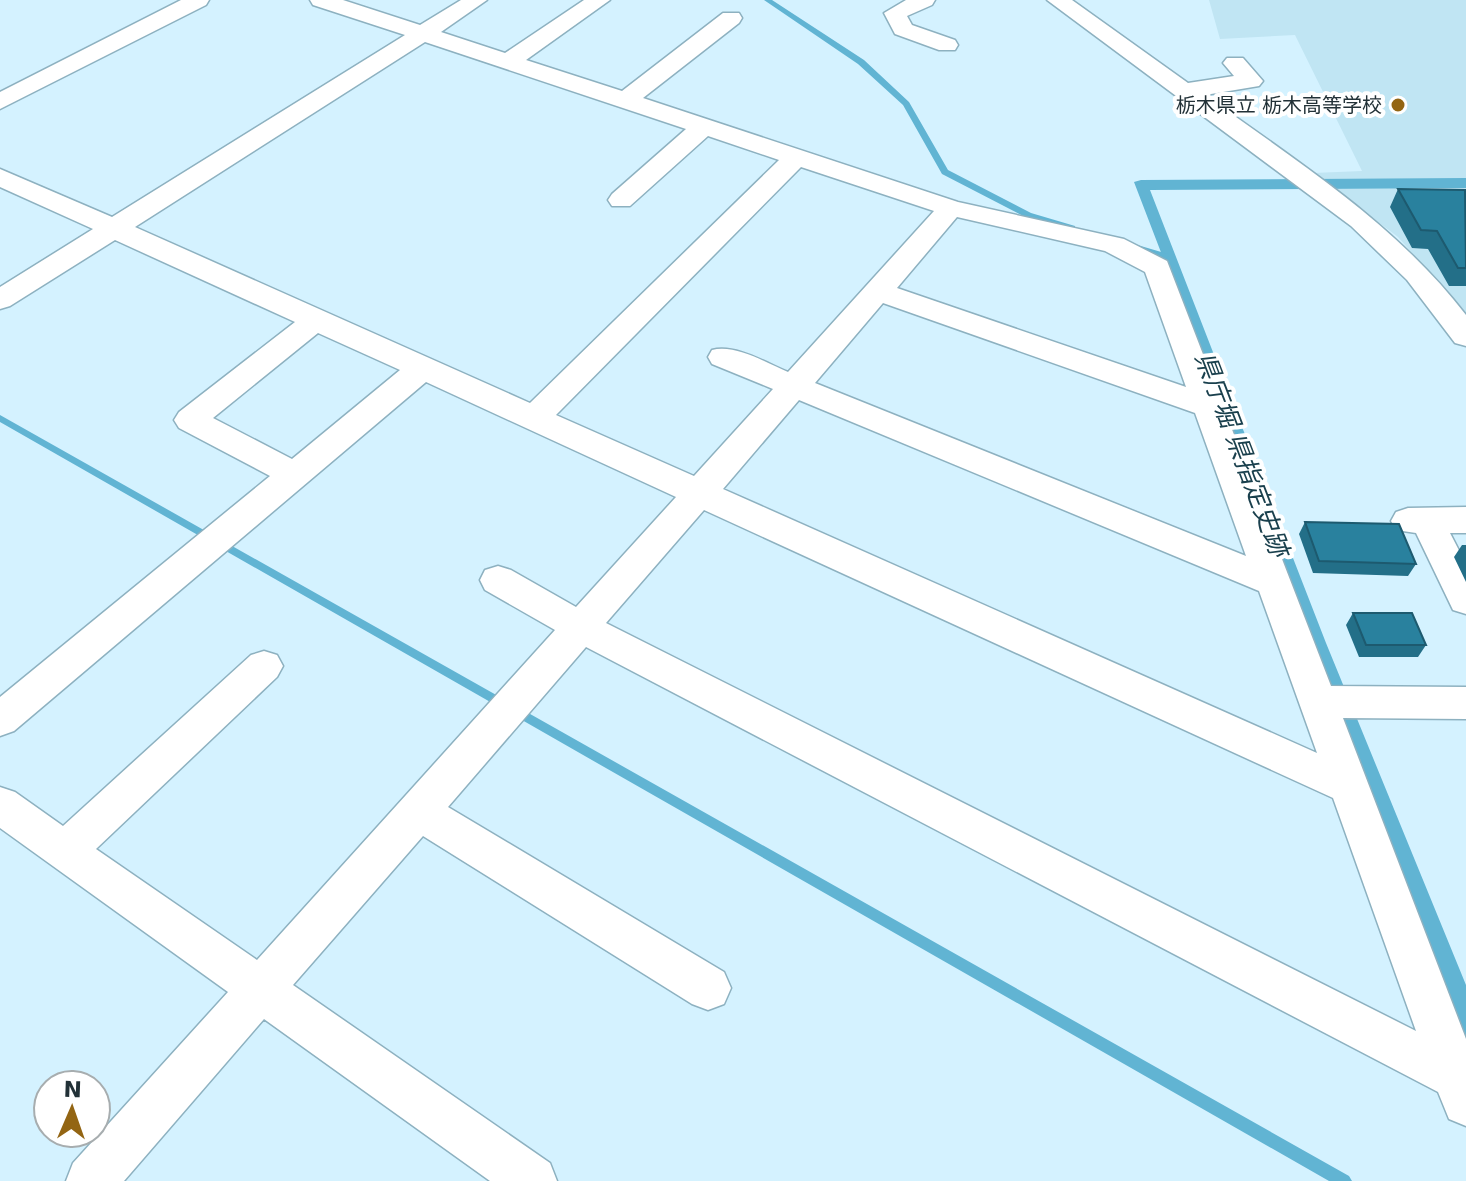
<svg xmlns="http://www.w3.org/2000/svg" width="1466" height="1181" font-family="'DejaVu Sans','Noto Sans JP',sans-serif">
  <rect width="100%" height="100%" fill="#d4f2ff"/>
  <path fill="#c0e5f3" d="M 1209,0 L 1466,0 L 1466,314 L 1398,237 L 1313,173 L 1362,171 L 1295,35 L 1220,39 Z"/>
  <path fill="#61b4d3" d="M 1466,178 L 1466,188 L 1150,190 L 1326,643 L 1466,985 L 1466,1047 L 1134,182 L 1141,180 Z"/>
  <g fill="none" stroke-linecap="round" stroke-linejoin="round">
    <path fill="#61b4d3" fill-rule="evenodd" d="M 764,0 L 772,0 L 864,60 L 909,102 L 948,170 L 1031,213 L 1075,226 L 1075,230 L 1069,230 L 1025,217 L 942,174 L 903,105 L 858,64 Z
      M 1134,244 L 1168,254 L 1169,256 L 1165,259 L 1131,249 L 1130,247 Z
      M 0,415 L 1349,1176 L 1352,1181 L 1329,1181 L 0,422 Z"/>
    <defs>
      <path id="minor" d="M 181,0 L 209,0 L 206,5 L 0,109 L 0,92 Z
        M 310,0 L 343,0 L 420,25 L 461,0 L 487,0 L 441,32 L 505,53 L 584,0 L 610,0 L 526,60 L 622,91 L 723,13 L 739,13 L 742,18 L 739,23 L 643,98 L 958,202 L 1124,239 L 1167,261 L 1331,686 L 1466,687 L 1466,719 L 1343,718 L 1466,1039 L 1466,1126 L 1449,1119 L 1438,1092 L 586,647 L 448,807 L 724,972 L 731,988 L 724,1004 L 708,1010 L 692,1004 L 423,836 L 293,985 L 550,1163 L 557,1181 L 490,1181 L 264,1019 L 124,1181 L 66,1181 L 73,1163 L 228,992 L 0,828 L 0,787 L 15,792 L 63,826 L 251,655 L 264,651 L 277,655 L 283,666 L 277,677 L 96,849 L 257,960 L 555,630 L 485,590 L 480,580 L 485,570 L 498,566 L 511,570 L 576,607 L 676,497 L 426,382 L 14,731 L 0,736 L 0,697 L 270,476 L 179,428 L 174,420 L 179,412 L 295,322 L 115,240 L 10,306 L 0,309 L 0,287 L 93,229 L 0,187 L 0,169 L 112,217 L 405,35 L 313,5 ZM 425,42 L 686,129 L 612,194 L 608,200 L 612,206 L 630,206 L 708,136 L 779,160 L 530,403 L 135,227 ZM 801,167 L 934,211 L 788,372 C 766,363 736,344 712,350 L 708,357 L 712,364 L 773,389 L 694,476 L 556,415 ZM 957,217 L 1105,251 L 1145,272 L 1186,387 L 897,288 ZM 883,303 L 1195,413 L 1246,556 L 815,383 ZM 318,333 L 400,370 L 292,459 L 213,418 ZM 799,400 L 1259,591 L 1317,753 L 723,489 ZM 704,510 L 1333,798 L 1416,1031 L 606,623 Z
        M 906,0 L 935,0 L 932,5 L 907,16 L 912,25 L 955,40 L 958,45 L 955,50 L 939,50 L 895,34 L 884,13 Z
        M 1047,0 L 1072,0 L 1188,83 L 1234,76 L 1223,63 L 1227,58 L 1243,58 L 1263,81 L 1259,86 L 1205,95 C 1298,162 1395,223 1466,315 L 1466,346 L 1455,343 L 1407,280 L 1351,226 Z
        M 1466,507 L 1466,533 L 1450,533 L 1466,564 L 1466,614 L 1453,610 L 1416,533 L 1396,530 L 1391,521 L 1396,512 L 1408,508 Z"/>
    </defs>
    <use href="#minor" stroke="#8db1c0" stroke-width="3"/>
    <use href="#minor" fill="#fff" fill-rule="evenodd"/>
  </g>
  <path fill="#236f88" d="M 1398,189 L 1466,191 L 1466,286 L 1449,286 L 1428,249 L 1412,248 L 1390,207 Z
    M 1305,522 L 1416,564 L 1408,576 L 1313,573 L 1299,534 Z
    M 1462,545 L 1466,545 L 1466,582 L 1454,557 Z
    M 1353,613 L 1426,645 L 1418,657 L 1359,657 L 1346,625 Z"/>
  <path fill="#29819e" stroke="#1d5a6f" stroke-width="2" d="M 1398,189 L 1465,190 L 1466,268 L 1458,268 L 1437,231 L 1421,230 Z
    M 1305,522 L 1399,524 L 1416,564 L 1319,561 Z
    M 1353,613 L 1412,613 L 1426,645 L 1366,645 Z"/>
  <circle fill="#936513" stroke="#fff" stroke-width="3" cx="1398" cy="105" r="8"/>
  <g text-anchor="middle" stroke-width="8" stroke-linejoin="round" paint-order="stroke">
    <g font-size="20" fill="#223137" stroke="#fff" text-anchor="end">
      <text x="1382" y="112">栃木県立 栃木高等学校</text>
    </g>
    <g font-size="26" font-style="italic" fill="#1a404d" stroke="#fff">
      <text transform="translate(1242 454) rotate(69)" y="9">県庁堀 県指定史跡</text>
    </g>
  </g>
  <g transform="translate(72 1109) rotate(2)"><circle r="38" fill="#ffffff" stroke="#a7adaf" stroke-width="2"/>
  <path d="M0-6L14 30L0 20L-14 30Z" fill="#936513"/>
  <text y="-12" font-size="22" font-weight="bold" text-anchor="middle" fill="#223137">N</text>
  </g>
</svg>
